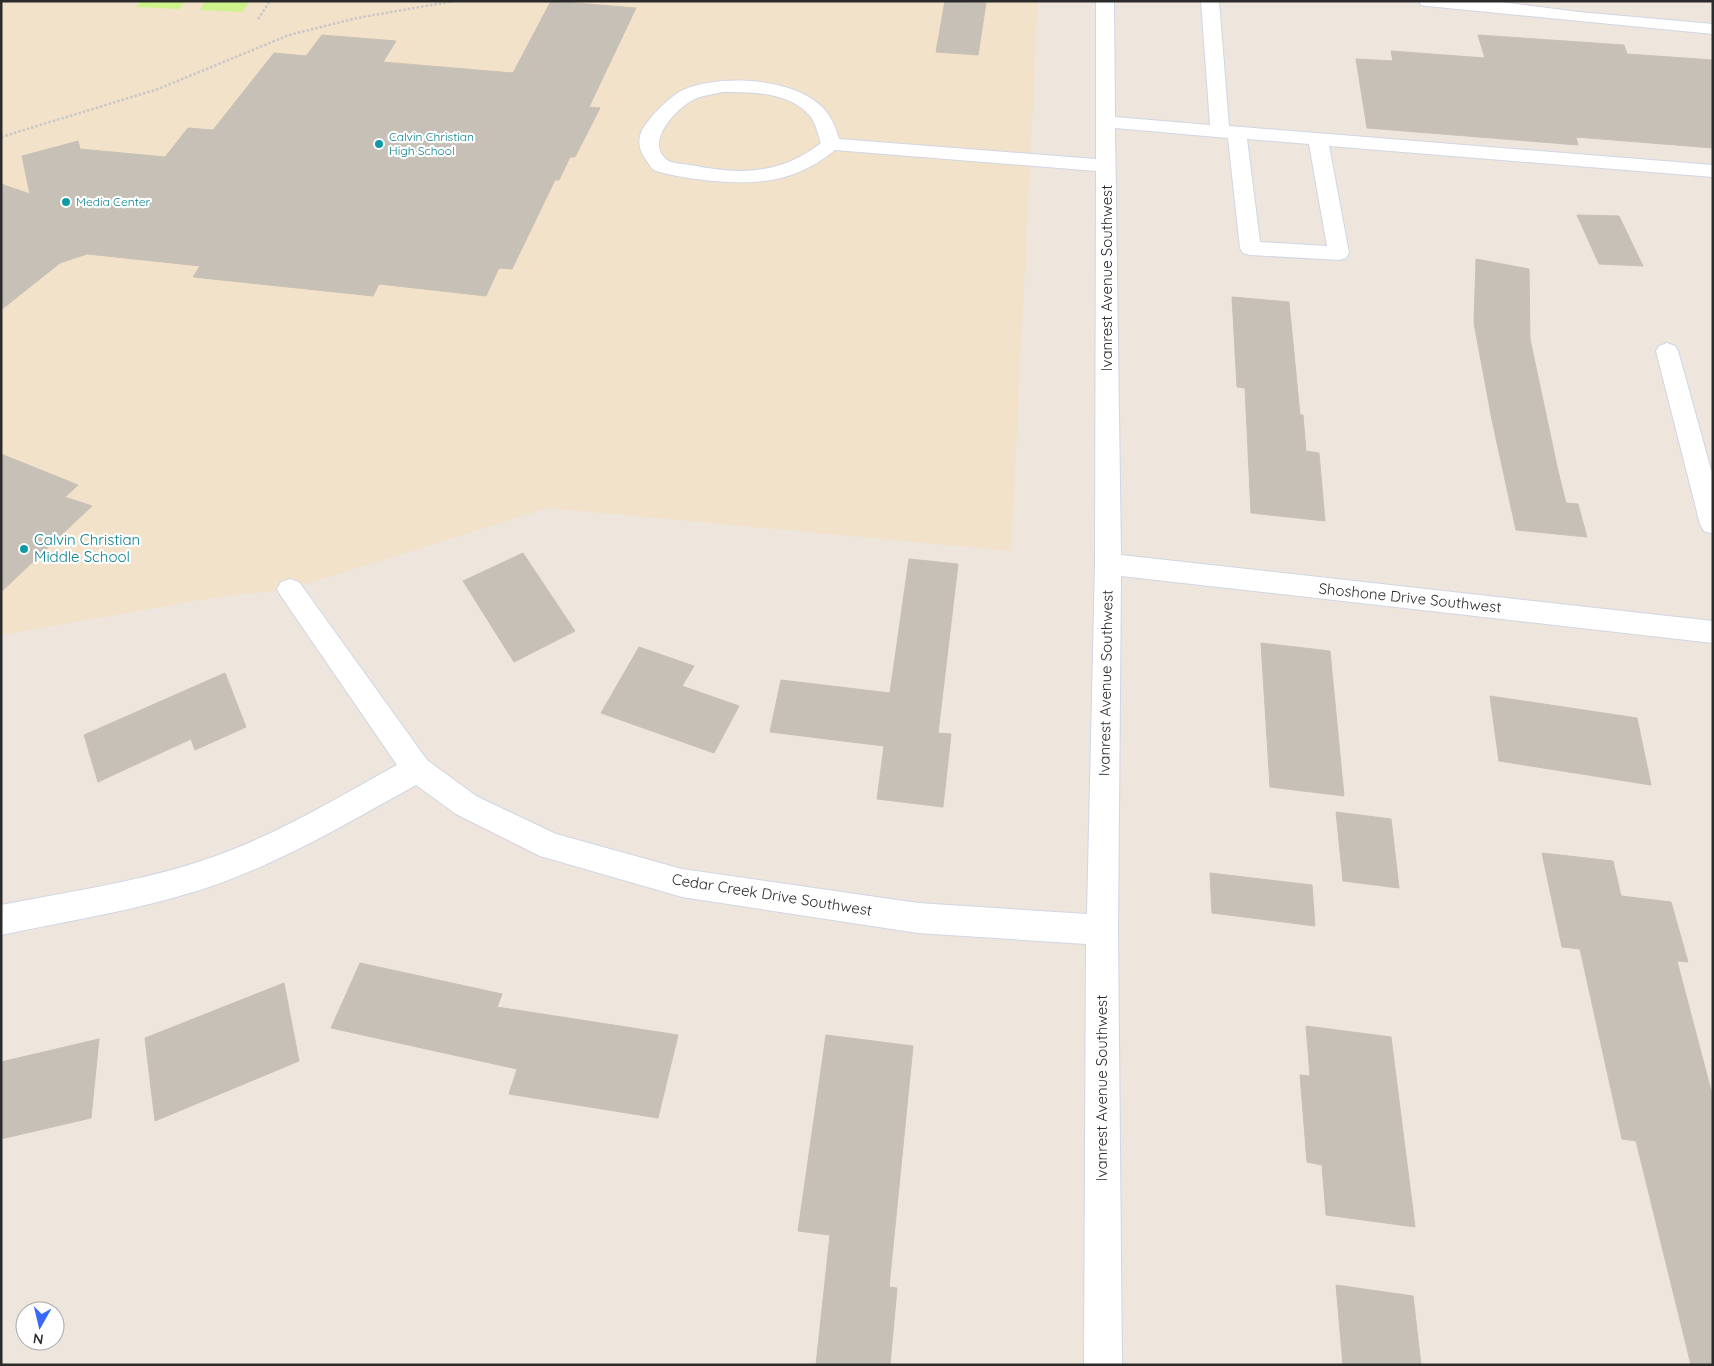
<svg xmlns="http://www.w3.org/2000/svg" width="1714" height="1366" font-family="Quicksand,sans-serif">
  <rect width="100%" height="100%" fill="#eee5dc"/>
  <path fill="#f2e2c9" d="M 1,1 L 1038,1 L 1011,551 L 548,508 L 290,589 L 217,597 L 1,635 Z"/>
  <path fill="#cef38d" d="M 141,1 L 185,1 L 179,9 L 136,7 Z
    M 206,1 L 250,1 L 242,12 L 200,10 Z"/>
  <path fill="#c6c0b7" stroke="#cac1b5" d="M 551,1 L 636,8 L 589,107 L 600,108 L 575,157 L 570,157 L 559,180 L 555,180 L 512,269 L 499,268 L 486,296 L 379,284 L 373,296 L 193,277 L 200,266 L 87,254 L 60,263 L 1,310 L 1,184 L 30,194 L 22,156 L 78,141 L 80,149 L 165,157 L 188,128 L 213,130 L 274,53 L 306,56 L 322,35 L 396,41 L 383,62 L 513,73 Z
    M 945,1 L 986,3 L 978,55 L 936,52 Z
    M 1478,35 L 1624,45 L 1627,54 L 1713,60 L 1713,148 L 1576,137 L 1578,145 L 1367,128 L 1356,59 L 1393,61 L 1391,51 L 1485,58 Z
    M 1577,215 L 1619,216 L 1643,266 L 1599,264 Z
    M 1476,259 L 1529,269 L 1530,339 L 1558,471 L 1566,503 L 1578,504 L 1587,537 L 1516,530 L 1492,420 L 1474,323 Z
    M 1232,297 L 1289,302 L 1300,415 L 1303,415 L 1306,451 L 1319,453 L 1325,521 L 1251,513 L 1245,388 L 1237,387 Z
    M 1,454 L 78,485 L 65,497 L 92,506 L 1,592 Z
    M 523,553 L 575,631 L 514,662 L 463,581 Z
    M 909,559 L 958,564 L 938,733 L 951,734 L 943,807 L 877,799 L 884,746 L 770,732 L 781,680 L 890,693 Z
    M 1261,643 L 1330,651 L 1344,796 L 1270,787 Z
    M 639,647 L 694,666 L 682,686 L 739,706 L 714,753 L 601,713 Z
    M 225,673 L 246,727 L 195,750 L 191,739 L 98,782 L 84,735 Z
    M 1490,696 L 1637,718 L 1651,785 L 1499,761 Z
    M 1336,812 L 1391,819 L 1399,888 L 1343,881 Z
    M 1542,853 L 1613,861 L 1621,896 L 1671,902 L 1688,962 L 1677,961 L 1713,1098 L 1713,1365 L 1691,1365 L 1636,1141 L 1622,1139 L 1580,949 L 1562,947 Z
    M 1210,873 L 1312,885 L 1315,926 L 1212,913 Z
    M 360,963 L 502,994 L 497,1007 L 678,1035 L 658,1118 L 509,1094 L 517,1069 L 331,1028 Z
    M 284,983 L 299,1061 L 155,1121 L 145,1038 Z
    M 1306,1026 L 1391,1037 L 1415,1227 L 1326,1215 L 1322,1165 L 1307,1162 L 1300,1075 L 1310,1076 Z
    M 826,1035 L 913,1046 L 889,1287 L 897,1288 L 890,1365 L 816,1365 L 830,1235 L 798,1231 Z
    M 99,1039 L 91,1118 L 1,1139 L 1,1062 Z
    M 1336,1285 L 1413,1296 L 1421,1365 L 1343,1365 Z"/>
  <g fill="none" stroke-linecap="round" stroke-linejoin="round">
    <defs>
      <path id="minor" d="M 1096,1 L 1114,1 L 1115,117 L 1210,125 L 1201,1 L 1219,1 L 1229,126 L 1713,165 L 1713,177 L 1329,146 L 1349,253 L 1346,258 L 1339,260 L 1250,255 L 1243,253 L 1240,248 L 1228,138 L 1115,128 L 1121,555 L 1713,621 L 1713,643 L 1121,576 L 1118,930 L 1122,1365 L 1084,1365 L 1086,944 L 918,933 L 682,897 L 540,856 L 456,814 L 416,785 C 349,822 284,861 212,886 C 144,909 72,920 1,935 L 1,905 C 72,891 145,881 213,857 C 278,834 337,798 397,765 L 281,596 L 277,589 L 281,582 L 290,579 L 299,582 L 427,760 L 476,796 L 556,834 L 682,869 L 918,903 L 1087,914 L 1095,564 L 1096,171 L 835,150 C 797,181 762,185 714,181 C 700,180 666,175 654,170 C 651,168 649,164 647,161 C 641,154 637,143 641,133 C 646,120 670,96 683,90 C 719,74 795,77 824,109 C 831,117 836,128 839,139 L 1096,159 ZM 723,92 C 752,92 791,92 811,117 C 816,125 818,134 821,143 C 780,175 740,175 691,165 C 684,164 671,164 666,159 C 644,141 679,105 697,98 C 705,95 715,94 723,92 ZM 1247,139 L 1309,144 L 1327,246 L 1260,242 Z
        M 1419,1 L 1493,1 L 1579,12 L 1713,24 L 1713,34 L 1427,6 L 1421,5 Z
        M 1667,343 L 1675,346 L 1678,351 L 1713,477 L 1713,534 L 1704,531 L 1700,524 L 1656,351 L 1659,346 Z"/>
    </defs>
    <use href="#minor" stroke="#d1d6e5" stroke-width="2"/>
    <path stroke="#c8c8c8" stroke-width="2.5" stroke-dasharray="2.5 2" stroke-linecap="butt" d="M 258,19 L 270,1
      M 1,137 L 158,89 L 289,35 L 357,18 L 454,1"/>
    <use href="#minor" fill="#fff" fill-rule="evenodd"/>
  </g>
  <g fill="#0f9aa8" stroke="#fff" stroke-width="2">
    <circle cx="379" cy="144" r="5"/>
    <circle cx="66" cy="202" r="5"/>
    <circle cx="24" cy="549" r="5"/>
  </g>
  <g text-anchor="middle" stroke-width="4.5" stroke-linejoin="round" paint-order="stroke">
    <g font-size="12" fill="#0d838f" stroke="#fff" text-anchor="start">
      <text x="389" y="141">Calvin Christian<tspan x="389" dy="14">High School</tspan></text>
      <text x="76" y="206">Media Center</text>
    </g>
    <g font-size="15" fill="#2b2b2b" stroke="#fff">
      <text transform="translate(1107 278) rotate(-90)" y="5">Ivanrest Avenue Southwest</text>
      <text transform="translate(1410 598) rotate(6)" y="5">Shoshone Drive Southwest</text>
      <text transform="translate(1106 683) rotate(-89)" y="5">Ivanrest Avenue Southwest</text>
      <text transform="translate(772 895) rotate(9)" y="5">Cedar Creek Drive Southwest</text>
      <text transform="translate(1102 1088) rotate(-90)" y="5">Ivanrest Avenue Southwest</text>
    </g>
    <g font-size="15" fill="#0d838f" stroke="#fff" text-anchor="start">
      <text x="34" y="545">Calvin Christian<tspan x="34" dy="17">Middle School</tspan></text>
    </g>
  </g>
  <rect width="1714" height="1366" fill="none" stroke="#2b2b2b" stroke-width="5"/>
  <g transform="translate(40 1326) rotate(188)"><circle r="24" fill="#ffffff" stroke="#aaaaaa"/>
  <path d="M0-4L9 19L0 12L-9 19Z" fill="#3868ff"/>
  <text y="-8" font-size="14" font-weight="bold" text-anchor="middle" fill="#2b2b2b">N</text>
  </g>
</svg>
